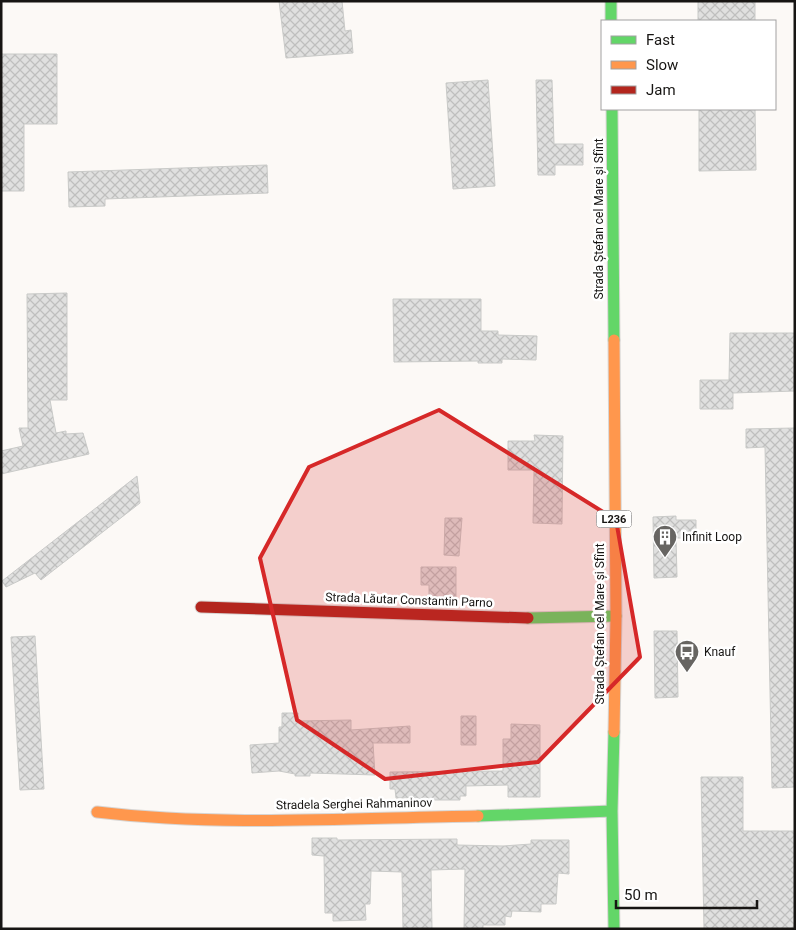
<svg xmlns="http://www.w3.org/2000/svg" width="796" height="930" font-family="Roboto,sans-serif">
  <defs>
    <pattern id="building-cross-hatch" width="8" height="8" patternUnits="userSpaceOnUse" patternTransform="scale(1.25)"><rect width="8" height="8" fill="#e0e0df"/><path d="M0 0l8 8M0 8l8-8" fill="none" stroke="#bfbfbe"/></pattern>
  </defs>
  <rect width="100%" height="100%" fill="#fcf9f6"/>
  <path fill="url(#building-cross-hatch)" stroke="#c9cac8" d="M 279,1 L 342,1 L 345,31 L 351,30 L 353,53 L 286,58 Z
    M 698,1 L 755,1 L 755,21 L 698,21 Z
    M 1,54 L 57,54 L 57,124 L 24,124 L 24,191 L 1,191 Z
    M 488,80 L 495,186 L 453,189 L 446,83 Z
    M 536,80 L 552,80 L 554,144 L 583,144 L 583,165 L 555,165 L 555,175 L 538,175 Z
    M 699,109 L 755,109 L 756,170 L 699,171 Z
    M 267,165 L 268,193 L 105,199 L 105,206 L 69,207 L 68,172 Z
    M 67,293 L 67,400 L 50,400 L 56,433 L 66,431 L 66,434 L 83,433 L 89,454 L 1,474 L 1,451 L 23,446 L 19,428 L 28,428 L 27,294 Z
    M 393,299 L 481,299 L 481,331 L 498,331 L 498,335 L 537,336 L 536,360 L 502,359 L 502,363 L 478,363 L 478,361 L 394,362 Z
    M 730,333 L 795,333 L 795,391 L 733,393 L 733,409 L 700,409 L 700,380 L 729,380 Z
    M 794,428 L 795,787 L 772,788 L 765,447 L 746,448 L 746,429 Z
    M 534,435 L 563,436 L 562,524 L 533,523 L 534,470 L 508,470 L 508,441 L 535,441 Z
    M 137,476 L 140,503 L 41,580 L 35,573 L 6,587 L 2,581 Z
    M 676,516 L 676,520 L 696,520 L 696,538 L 676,538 L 677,577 L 654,578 L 653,517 Z
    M 445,518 L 462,518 L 459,556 L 444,555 Z
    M 421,567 L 456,567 L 456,598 L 429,598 L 429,585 L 421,585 Z
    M 654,631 L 677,631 L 678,697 L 655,698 Z
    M 35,636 L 44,789 L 20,790 L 11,637 Z
    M 282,713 L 298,713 L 298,721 L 351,720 L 351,730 L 410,726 L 410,743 L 373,743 L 375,775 L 310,773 L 310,776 L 295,776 L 295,774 L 279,771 L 252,773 L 250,745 L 279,743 L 279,727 L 282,727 Z
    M 461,716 L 476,716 L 476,745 L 461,745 Z
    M 511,724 L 540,725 L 540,797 L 508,797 L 508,785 L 466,786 L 466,796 L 460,796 L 460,800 L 417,800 L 417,798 L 396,798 L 395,789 L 390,789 L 390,772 L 503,771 L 503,739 L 511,739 Z
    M 701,777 L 743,777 L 743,831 L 795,831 L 795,929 L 704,929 Z
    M 312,838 L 337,838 L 337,840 L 457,839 L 457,845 L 503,846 L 531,844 L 531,840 L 569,840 L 569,874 L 558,873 L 556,904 L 541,904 L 541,912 L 512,911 L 511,917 L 505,916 L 505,925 L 483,925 L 483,929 L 464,929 L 465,869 L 431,870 L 432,929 L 403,929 L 402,872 L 371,871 L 370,904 L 365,904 L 366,920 L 333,921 L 333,913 L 325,913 L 324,856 L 312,855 Z"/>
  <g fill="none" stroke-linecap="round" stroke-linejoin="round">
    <defs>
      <path id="fast" d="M 611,1 L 611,21
        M 612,109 L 614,340
        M 528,618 L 616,616
        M 614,732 L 612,811 L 614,929
        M 478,816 L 612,811"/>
      <path id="slow" d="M 614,732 L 616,616 L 614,340
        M 97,812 C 223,827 352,818 478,816"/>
      <path id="jam" d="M 201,607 L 528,618"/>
    </defs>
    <use href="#fast" stroke="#d7d5d3" stroke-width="13"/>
    <use href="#slow" stroke="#d7d5d3" stroke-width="13"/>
    <use href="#jam" stroke="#d7d5d3" stroke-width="13"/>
    <use href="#fast" stroke="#63d668" stroke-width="11"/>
    <use href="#slow" stroke="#ff974d" stroke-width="11"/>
    <use href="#jam" stroke="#b3261e" stroke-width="11"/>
  </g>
  <path fill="#d62828" fill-opacity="0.2" stroke="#d62828" stroke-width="4" stroke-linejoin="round" d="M 439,410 L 616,520 L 640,657 L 538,762 L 385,779 L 297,720 L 260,558 L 309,467 Z"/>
  <defs>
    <symbol id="building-pin" viewBox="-11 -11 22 30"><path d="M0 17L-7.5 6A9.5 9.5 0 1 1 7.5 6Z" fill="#676562" stroke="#fff"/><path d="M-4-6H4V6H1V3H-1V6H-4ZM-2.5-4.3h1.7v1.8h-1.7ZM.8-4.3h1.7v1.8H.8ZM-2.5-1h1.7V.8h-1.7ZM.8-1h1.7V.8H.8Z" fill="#fff"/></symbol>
    <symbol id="bus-pin" viewBox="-11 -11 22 30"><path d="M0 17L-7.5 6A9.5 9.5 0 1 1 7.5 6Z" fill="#676562" stroke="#fff"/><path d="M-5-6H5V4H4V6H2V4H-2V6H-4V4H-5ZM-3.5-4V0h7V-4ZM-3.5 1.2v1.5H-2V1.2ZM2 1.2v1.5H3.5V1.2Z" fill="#fff"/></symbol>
  </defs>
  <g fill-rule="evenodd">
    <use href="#building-pin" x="651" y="523" width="28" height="38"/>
    <use href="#bus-pin" x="673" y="638" width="28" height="38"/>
  </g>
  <g text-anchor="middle" stroke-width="5" stroke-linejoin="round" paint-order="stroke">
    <rect fill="#fff" stroke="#5d5b5a" stroke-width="1" x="596.5" y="510.5" width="35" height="17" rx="4"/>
    <g font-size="11" font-weight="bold" fill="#171513">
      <text x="614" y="523">L236</text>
    </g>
    <g font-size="12" fill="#171513" stroke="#fff">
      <text transform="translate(599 219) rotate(-90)" y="4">Strada Ștefan cel Mare și Sfînt</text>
      <text transform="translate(409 600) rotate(2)" y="4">Strada Lăutar Constantin Parno</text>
      <text transform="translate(600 624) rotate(-90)" y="4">Strada Ștefan cel Mare și Sfînt</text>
      <text transform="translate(354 804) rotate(-1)" y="4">Stradela Serghei Rahmaninov</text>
    </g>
    <g font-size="12" fill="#171513" stroke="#fff" text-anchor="start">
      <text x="682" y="541">Infinit Loop</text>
      <text x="704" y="656">Knauf</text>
    </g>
  </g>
  <rect width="796" height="930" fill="none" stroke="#171513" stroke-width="5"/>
  <rect x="601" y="20" width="175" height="90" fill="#ffffff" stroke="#a2a1a1"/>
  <rect x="611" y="36" width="25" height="8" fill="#63d668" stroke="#a2a1a1"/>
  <text x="646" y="45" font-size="15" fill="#171513">Fast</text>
  <rect x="611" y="61" width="25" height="8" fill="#ff974d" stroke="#a2a1a1"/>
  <text x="646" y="70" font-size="15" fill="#171513">Slow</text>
  <rect x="611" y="86" width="25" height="8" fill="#b3261e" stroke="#a2a1a1"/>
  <text x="646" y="95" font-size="15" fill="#171513">Jam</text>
  <path d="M616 900v8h141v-8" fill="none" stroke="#171513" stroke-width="2.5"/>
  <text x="624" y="900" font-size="15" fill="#171513" stroke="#ffffff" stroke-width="4" paint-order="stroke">50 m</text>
</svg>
